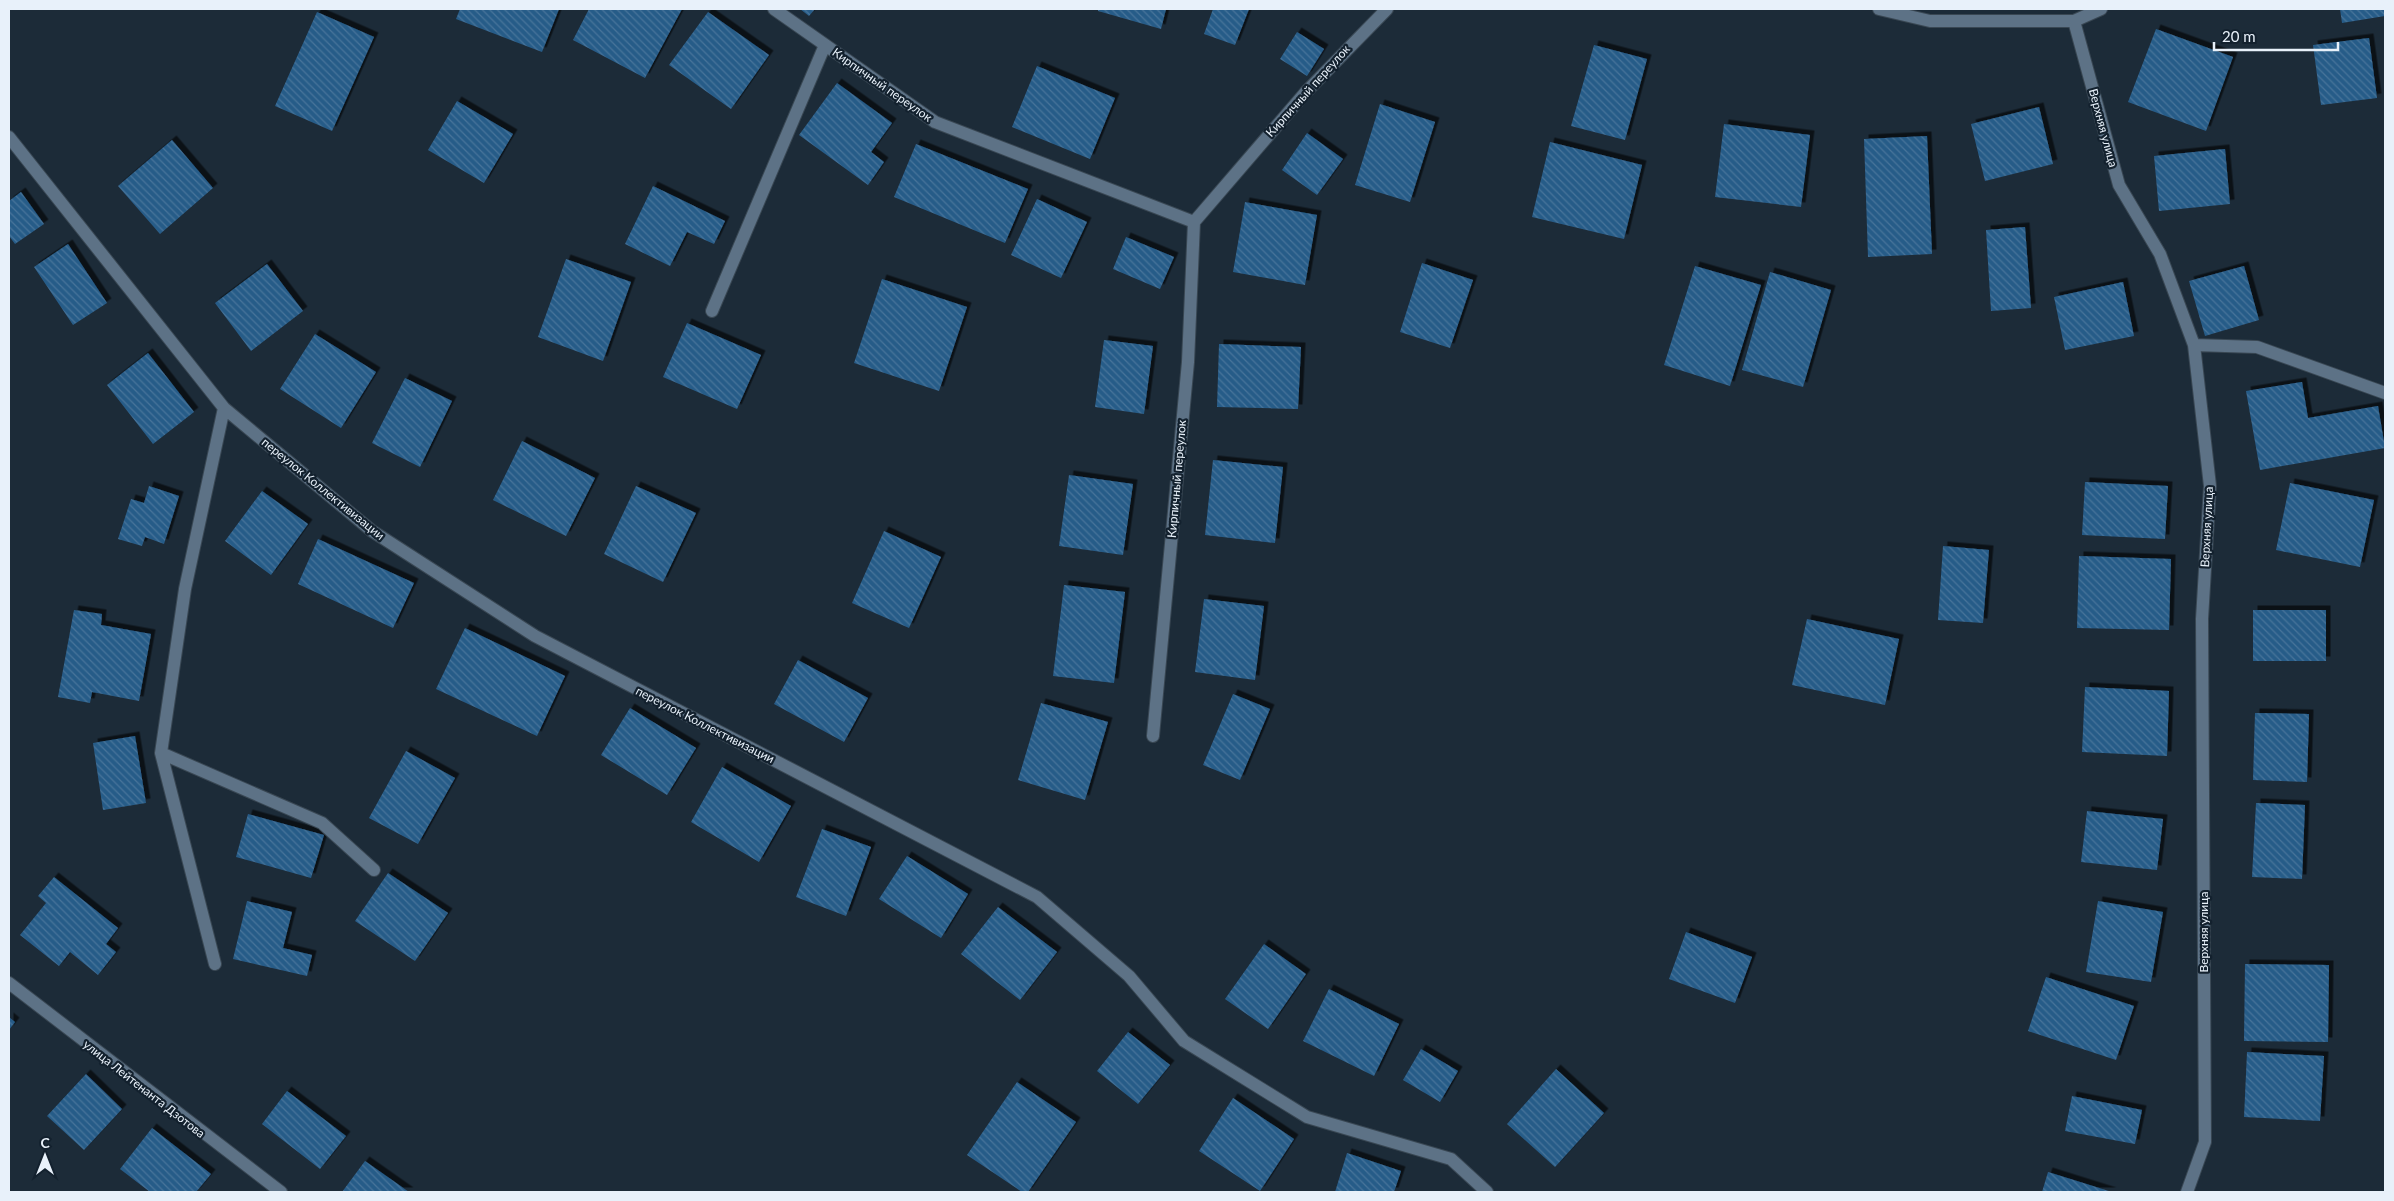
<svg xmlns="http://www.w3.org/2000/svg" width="2394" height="1201" font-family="Lato,sans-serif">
  <defs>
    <pattern id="building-back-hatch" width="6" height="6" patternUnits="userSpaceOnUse" patternTransform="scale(1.25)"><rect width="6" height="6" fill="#285c88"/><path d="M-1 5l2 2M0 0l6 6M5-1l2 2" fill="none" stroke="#47749a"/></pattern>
    <filter id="shadow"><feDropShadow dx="4.5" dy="-4.5" stdDeviation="0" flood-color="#0009"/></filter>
  </defs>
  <rect width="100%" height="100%" fill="#1c2b38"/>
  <path fill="url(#building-back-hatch)" filter="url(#shadow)" d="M 460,9 L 559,9 L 542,52 L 456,19 Z
    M 589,9 L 682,9 L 645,78 L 573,40 Z
    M 800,9 L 815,9 L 809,16 Z
    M 1098,9 L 1166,9 L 1161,29 L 1098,11 Z
    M 1213,9 L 1249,9 L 1235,45 L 1204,34 Z
    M 2340,9 L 2385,9 L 2385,16 L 2342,23 Z
    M 317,12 L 374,37 L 332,131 L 275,106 Z
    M 708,12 L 769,55 L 731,109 L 669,65 Z
    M 2156,29 L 2233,57 L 2206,131 L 2128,102 Z
    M 1297,32 L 1324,49 L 1307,76 L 1280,59 Z
    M 2369,38 L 2377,98 L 2321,105 L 2313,45 Z
    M 1594,45 L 1647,59 L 1625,140 L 1571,126 Z
    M 1037,66 L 1115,98 L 1090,159 L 1012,127 Z
    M 837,83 L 892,123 L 871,152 L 884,162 L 868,185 L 799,135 Z
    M 457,101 L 513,134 L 484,183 L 428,150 Z
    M 1380,104 L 1435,122 L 1410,202 L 1355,185 Z
    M 2039,107 L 2053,164 L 1985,181 L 1971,124 Z
    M 1724,124 L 1810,135 L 1801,207 L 1715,197 Z
    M 1307,133 L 1343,159 L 1317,195 L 1282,170 Z
    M 1927,136 L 1932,254 L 1868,257 L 1864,139 Z
    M 172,140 L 213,188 L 160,234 L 118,186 Z
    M 1550,142 L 1642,165 L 1624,239 L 1532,217 Z
    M 916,144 L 1028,189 L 1005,243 L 894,197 Z
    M 2225,149 L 2230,204 L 2159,211 L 2154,156 Z
    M 653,186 L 725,221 L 714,244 L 687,232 L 670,266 L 625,244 Z
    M 21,192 L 44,224 L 15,244 L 9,236 L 9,201 Z
    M 1037,199 L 1087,222 L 1061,278 L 1011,255 Z
    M 1245,202 L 1317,215 L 1305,285 L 1233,272 Z
    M 2025,227 L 2031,308 L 1991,311 L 1986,230 Z
    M 1126,237 L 1174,257 L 1160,289 L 1113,269 Z
    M 68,244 L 107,303 L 73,325 L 34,267 Z
    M 566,259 L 631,282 L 603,361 L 538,337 Z
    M 1422,263 L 1473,280 L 1450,348 L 1400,332 Z
    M 267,264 L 303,311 L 251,351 L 215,303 Z
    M 1695,266 L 1761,285 L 1730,386 L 1664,365 Z
    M 2244,266 L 2259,320 L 2205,336 L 2189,281 Z
    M 1770,272 L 1831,290 L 1803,387 L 1742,370 Z
    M 882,279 L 967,307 L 939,391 L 854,363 Z
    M 2123,282 L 2134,336 L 2065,350 L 2054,297 Z
    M 687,323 L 761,355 L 737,409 L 663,377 Z
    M 315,334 L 376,372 L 341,428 L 280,389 Z
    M 1104,340 L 1153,346 L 1144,414 L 1095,407 Z
    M 1219,344 L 1301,347 L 1298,409 L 1217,407 Z
    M 148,353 L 194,412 L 153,444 L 107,385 Z
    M 405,378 L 452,401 L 420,467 L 372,443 Z
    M 2302,382 L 2308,418 L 2378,406 L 2385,448 L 2260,470 L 2246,391 Z
    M 522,441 L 595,478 L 566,536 L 493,500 Z
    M 1213,460 L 1283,467 L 1275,543 L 1205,535 Z
    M 1069,475 L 1133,484 L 1123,555 L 1059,546 Z
    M 2085,482 L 2168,486 L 2165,539 L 2082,535 Z
    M 2290,483 L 2374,500 L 2360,567 L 2276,550 Z
    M 149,486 L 179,496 L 164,544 L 145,537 L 142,546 L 118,539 L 131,499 L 144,503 Z
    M 636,486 L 696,513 L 663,582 L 604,554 Z
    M 262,491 L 308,524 L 271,575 L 225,541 Z
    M 884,531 L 941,557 L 909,628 L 852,603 Z
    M 318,539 L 414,583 L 393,628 L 298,584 Z
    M 1943,546 L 1989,550 L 1983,623 L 1938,620 Z
    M 2079,556 L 2171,559 L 2169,630 L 2077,628 Z
    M 1064,585 L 1125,592 L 1114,683 L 1053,676 Z
    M 1204,599 L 1264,606 L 1255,680 L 1195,672 Z
    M 74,610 L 102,614 L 101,625 L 151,634 L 139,701 L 92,692 L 90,703 L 58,697 Z
    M 2253,610 L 2326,610 L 2326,661 L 2253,661 Z
    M 1807,619 L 1899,639 L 1885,705 L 1792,685 Z
    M 465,628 L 565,676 L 537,736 L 436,689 Z
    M 798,660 L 868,698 L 844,742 L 774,704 Z
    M 2085,687 L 2169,691 L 2167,756 L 2082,752 Z
    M 1233,694 L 1270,709 L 1240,780 L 1203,765 Z
    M 1041,703 L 1108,722 L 1085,800 L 1018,780 Z
    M 630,708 L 696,748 L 667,795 L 601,755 Z
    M 2255,713 L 2309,714 L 2307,782 L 2253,780 Z
    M 135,736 L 146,803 L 103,810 L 93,743 Z
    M 406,751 L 455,778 L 418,844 L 369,818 Z
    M 722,767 L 791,806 L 759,862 L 691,822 Z
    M 2256,803 L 2305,805 L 2302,879 L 2252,877 Z
    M 2087,811 L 2163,819 L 2157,870 L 2081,862 Z
    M 248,814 L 324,835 L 311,878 L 236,857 Z
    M 822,829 L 871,847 L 846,916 L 796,897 Z
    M 907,856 L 968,894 L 941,938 L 879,899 Z
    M 388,873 L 448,913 L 415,961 L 355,921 Z
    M 54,877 L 118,928 L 106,944 L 116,952 L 98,975 L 70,952 L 59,966 L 20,935 L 46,903 L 38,896 Z
    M 247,901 L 292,912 L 283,948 L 312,955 L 307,976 L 233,959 Z
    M 2098,901 L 2163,912 L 2151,982 L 2086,972 Z
    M 998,907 L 1057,952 L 1020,1000 L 961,954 Z
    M 1686,932 L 1752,957 L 1735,1003 L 1669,979 Z
    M 1264,944 L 1306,974 L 1268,1029 L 1225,999 Z
    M 2245,964 L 2329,965 L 2328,1042 L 2244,1041 Z
    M 2046,977 L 2134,1006 L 2116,1060 L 2028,1031 Z
    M 1329,989 L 1399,1024 L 1374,1076 L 1303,1041 Z
    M 9,1017 L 15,1022 L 9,1030 Z
    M 1128,1032 L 1170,1065 L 1138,1104 L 1097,1071 Z
    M 1421,1049 L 1458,1071 L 1440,1102 L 1403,1080 Z
    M 2247,1052 L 2324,1056 L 2320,1121 L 2244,1117 Z
    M 1556,1069 L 1604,1113 L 1555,1167 L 1507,1124 Z
    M 86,1074 L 122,1109 L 84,1150 L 47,1116 Z
    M 1017,1082 L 1076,1122 L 1028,1192 L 1022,1192 L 967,1155 Z
    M 287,1091 L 346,1136 L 320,1169 L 262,1124 Z
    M 2072,1096 L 2142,1110 L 2135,1144 L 2065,1131 Z
    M 1233,1098 L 1294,1139 L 1260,1191 L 1199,1151 Z
    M 152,1128 L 211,1174 L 196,1192 L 150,1192 L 120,1169 Z
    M 1347,1153 L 1401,1171 L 1394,1192 L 1335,1192 Z
    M 365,1161 L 409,1192 L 342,1192 Z
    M 2048,1172 L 2112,1192 L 2042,1192 Z"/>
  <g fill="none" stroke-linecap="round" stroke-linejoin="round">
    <defs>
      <path id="minor" d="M 774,9 L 935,122 L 1194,222
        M 1879,9 L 1930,21 L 2074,21 L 2119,185 L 2160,254 L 2194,345 L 2210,486 L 2202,619 L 2205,1142 L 2187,1192
        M 2074,21 L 2101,9
        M 9,137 L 224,408 L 372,531 L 535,636 L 1037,897 L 1129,976 L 1184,1041 L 1307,1117 L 1451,1159 L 1487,1192
        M 712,311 L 825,45
        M 2194,345 L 2257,347 L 2385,393
        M 1153,736 L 1188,362 L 1194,222 L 1305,93 L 1387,9
        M 161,753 L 322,823 L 374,870
        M 215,964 L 161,753 L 185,589 L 224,408
        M 9,983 L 281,1192"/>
    </defs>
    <use href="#minor" stroke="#394753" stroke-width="14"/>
    <use href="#minor" stroke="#5d7286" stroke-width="12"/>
  </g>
  <g text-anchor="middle" stroke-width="4.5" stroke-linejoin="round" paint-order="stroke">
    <g font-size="12" fill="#e8f1fa" stroke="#13212e">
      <text transform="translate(882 85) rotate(35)" y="4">Кирпичный переулок</text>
      <text transform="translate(1308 91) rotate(-48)" y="4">Кирпичный переулок</text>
      <text transform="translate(2103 128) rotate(75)" y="4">Верхняя улица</text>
      <text transform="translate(1177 479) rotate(-85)" y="4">Кирпичный переулок</text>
      <text transform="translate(323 489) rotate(39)" y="4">переулок Коллективизации</text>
      <text transform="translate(2207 527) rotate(-87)" y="4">Верхняя улица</text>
      <text transform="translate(705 725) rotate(27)" y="4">переулок Коллективизации</text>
      <text transform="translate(2204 932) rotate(-90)" y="4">Верхняя улица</text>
      <text transform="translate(144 1089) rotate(38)" y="4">улица Лейтенанта Дзотова</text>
    </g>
  </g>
  <rect width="2394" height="1201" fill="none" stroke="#e8f1fa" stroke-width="20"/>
  <g transform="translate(45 1156)" stroke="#13212e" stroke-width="4" paint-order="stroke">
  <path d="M0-4L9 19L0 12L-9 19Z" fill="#e8f1fa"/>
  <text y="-8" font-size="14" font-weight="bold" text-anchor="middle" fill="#e8f1fa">С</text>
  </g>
  <path d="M2214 42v8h124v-8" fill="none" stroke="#e8f1fa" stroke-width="2.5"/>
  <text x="2222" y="42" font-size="15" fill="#e8f1fa" stroke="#13212e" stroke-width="4" paint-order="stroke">20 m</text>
</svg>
